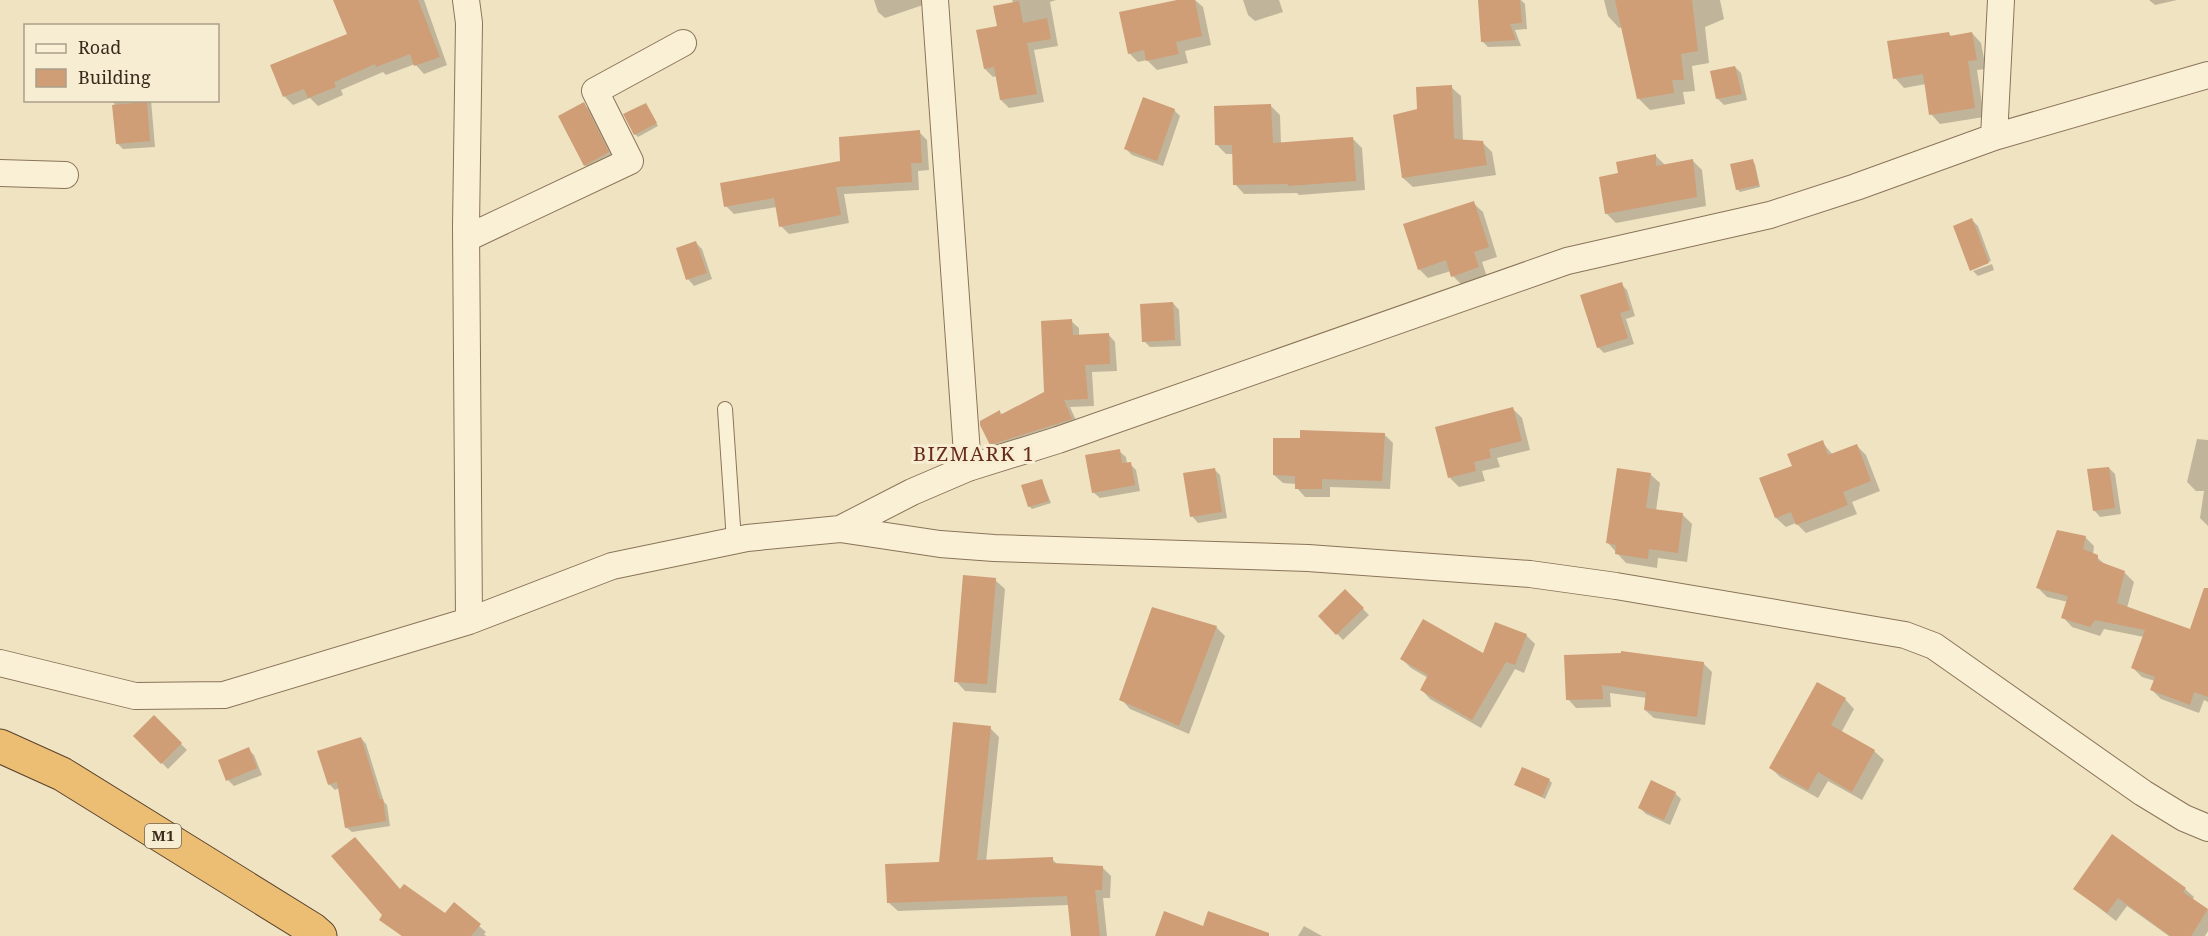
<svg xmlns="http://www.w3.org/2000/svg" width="2208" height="936" font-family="'Noto Serif',serif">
  <rect width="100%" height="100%" fill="#f0e3c2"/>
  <path fill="#0003" d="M 334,0 L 424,0 L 447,65 L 424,74 L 415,64 L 386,75 L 383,72 L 341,90 L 343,95 L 318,106 L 310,98 L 293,105 L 285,97 L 272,66 L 349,35 Z
    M 874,0 L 927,0 L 926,4 L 885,18 L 878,12 Z
    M 1012,0 L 1056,0 L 1050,2 L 1058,46 L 1034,50 L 1044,102 L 1009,108 L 1001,100 L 997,76 L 993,77 L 985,69 L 999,27 L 1014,4 Z
    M 1184,0 L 1195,0 L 1203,7 L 1211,45 L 1185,51 L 1188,63 L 1157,70 L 1147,60 L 1138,62 L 1129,53 Z
    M 1243,0 L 1279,0 L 1283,12 L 1255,21 L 1248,15 Z
    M 1479,0 L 1521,0 L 1525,4 L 1527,29 L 1515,30 L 1521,46 L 1488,47 L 1482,41 Z
    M 1604,0 L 1720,0 L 1724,19 L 1705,27 L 1709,63 L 1692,66 L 1695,91 L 1683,92 L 1685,104 L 1650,110 L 1638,98 L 1623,27 L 1619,28 L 1608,16 Z
    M 2149,0 L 2177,0 L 2155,5 Z
    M 1948,33 L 1952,37 L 1972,33 L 1981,43 L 1986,69 L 1977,70 L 1984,117 L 1940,124 L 1931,114 L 1926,84 L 1904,88 L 1895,78 Z
    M 1735,67 L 1741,73 L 1747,100 L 1724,105 L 1717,98 Z
    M 1451,87 L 1461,96 L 1463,141 L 1482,142 L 1492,152 L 1496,175 L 1413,187 L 1403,178 L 1419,110 Z
    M 114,100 L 151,100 L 155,147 L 123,149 L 117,143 Z
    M 583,104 L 590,110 L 614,159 L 591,171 L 585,165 Z
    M 646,105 L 658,126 L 638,137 L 635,134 Z
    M 1271,106 L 1280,115 L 1281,144 L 1352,138 L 1362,148 L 1365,190 L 1299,195 L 1297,193 L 1244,194 L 1235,184 L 1234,154 L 1226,154 L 1217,145 Z
    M 1174,110 L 1180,116 L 1163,166 L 1132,155 L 1126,149 Z
    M 919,132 L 927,140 L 929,170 L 918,171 L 919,190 L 844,194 L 849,223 L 789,234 L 781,226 L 777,207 L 734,214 L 726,206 Z
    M 1656,156 L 1666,166 L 1692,160 L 1702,170 L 1706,206 L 1616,223 L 1606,213 L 1619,174 Z
    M 1752,161 L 1755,164 L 1760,187 L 1740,192 L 1737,189 Z
    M 1473,203 L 1483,212 L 1497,257 L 1482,262 L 1487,277 L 1462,285 L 1453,276 L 1451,271 L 1428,278 L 1419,269 Z
    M 1972,220 L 1978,226 L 1991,261 L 1972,268 L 1972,271 Z
    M 696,243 L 702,249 L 712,279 L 694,286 L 688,279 Z
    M 1992,264 L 1994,270 L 1978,276 L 1973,271 Z
    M 1621,284 L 1627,290 L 1635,316 L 1626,319 L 1634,344 L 1604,353 L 1598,347 Z
    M 1173,303 L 1179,310 L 1181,346 L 1150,347 L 1144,341 Z
    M 1071,321 L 1079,328 L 1079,336 L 1108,334 L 1115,342 L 1117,371 L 1092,372 L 1094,406 L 1070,407 L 1079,427 L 999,452 L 992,444 L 981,421 L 1000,412 L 1003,415 L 1046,393 Z
    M 1512,408 L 1522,418 L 1530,450 L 1497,458 L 1500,467 L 1482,471 L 1485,481 L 1459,487 L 1450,478 L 1437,428 Z
    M 1384,434 L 1393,443 L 1390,489 L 1330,487 L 1330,497 L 1305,497 L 1297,488 L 1297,484 L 1283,483 L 1274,475 L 1301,439 Z
    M 2197,439 L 2208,440 L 2208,526 L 2200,518 L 2204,491 L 2196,491 L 2187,482 Z
    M 1822,442 L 1833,455 L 1857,446 L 1866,455 L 1880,491 L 1852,502 L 1857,514 L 1806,533 L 1796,523 L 1786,527 L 1776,518 L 1761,479 L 1794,467 Z
    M 1119,451 L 1126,457 L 1127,464 L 1130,464 L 1136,470 L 1140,491 L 1100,498 L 1093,492 Z
    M 2109,468 L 2115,474 L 2121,514 L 2100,517 L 2094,510 Z
    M 1214,469 L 1220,475 L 1227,518 L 1198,523 L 1192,516 Z
    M 1650,474 L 1660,483 L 1656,511 L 1683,515 L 1692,524 L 1687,562 L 1658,558 L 1657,568 L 1626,563 L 1608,543 Z
    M 1042,480 L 1051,503 L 1032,509 L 1029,506 Z
    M 2085,537 L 2094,546 L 2093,554 L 2107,566 L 2124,572 L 2134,582 L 2127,608 L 2191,631 L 2208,595 L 2208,702 L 2204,700 L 2199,713 L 2161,699 L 2152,690 L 2155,681 L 2142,677 L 2133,668 L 2144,637 L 2104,629 L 2100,636 L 2072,627 L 2063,617 L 2068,602 L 2047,597 L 2038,588 Z
    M 995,580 L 1005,589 L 996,693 L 965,691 L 956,681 Z
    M 1345,591 L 1369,615 L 1343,640 L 1320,616 Z
    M 1216,627 L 1225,636 L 1189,734 L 1130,709 L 1121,699 Z
    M 1526,635 L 1535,644 L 1524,673 L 1515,669 L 1481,728 L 1430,699 L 1422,690 L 1428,678 L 1411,668 L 1402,659 L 1484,655 Z
    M 1566,656 L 1703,663 L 1712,672 L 1705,725 L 1654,718 L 1645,710 L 1647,698 L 1610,693 L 1611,707 L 1576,708 L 1568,699 Z
    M 1845,699 L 1854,709 L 1841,733 L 1874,751 L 1884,760 L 1862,800 L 1828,781 L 1818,798 L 1780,777 L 1771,768 Z
    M 154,717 L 187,750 L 168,769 L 135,736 Z
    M 990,728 L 999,737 L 986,862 L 1052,859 L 1058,865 L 1103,868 L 1111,876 L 1110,898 L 1103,898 L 1107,936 L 1073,936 L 1069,905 L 898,911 L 889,903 L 940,863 Z
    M 361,738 L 366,744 L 384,802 L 387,805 L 390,826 L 352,832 L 346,827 L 339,788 L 335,790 L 329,784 Z
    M 248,749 L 254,755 L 262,775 L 234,786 L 228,780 Z
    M 1549,780 L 1552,783 L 1545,799 L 1516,784 Z
    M 1675,793 L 1681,799 L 1670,825 L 1646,814 L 1640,808 Z
    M 2075,889 L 2185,889 L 2194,897 L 2192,900 L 2208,910 L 2208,931 L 2205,936 L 2169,936 L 2127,906 L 2116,921 Z
    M 454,904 L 486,932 L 484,934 L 486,936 L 402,936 L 381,920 L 445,915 Z
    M 1304,926 L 1322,936 L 1298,936 Z"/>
  <path fill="#cf9d76" d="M 333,0 L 418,0 L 440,57 L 414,66 L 410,54 L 376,67 L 375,64 L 334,82 L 336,87 L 308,98 L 304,89 L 283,97 L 270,65 L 347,34 Z
    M 1177,0 L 1195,0 L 1202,36 L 1176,42 L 1179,54 L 1146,61 L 1144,50 L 1128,54 L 1119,12 Z
    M 1478,0 L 1520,0 L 1522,23 L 1510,24 L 1516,40 L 1481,42 Z
    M 1615,0 L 1692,0 L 1698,51 L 1681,54 L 1684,80 L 1672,80 L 1674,93 L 1637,99 Z
    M 1019,1 L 1023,23 L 1047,18 L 1051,39 L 1027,43 L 1037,94 L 1000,100 L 994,67 L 984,69 L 976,30 L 997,26 L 993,6 Z
    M 1949,32 L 1950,36 L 1972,32 L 1977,60 L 1968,61 L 1975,108 L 1929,115 L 1923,74 L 1893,79 L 1887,41 Z
    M 1735,66 L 1742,94 L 1716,99 L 1710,71 Z
    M 1452,85 L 1454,139 L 1483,141 L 1487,165 L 1402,178 L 1393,115 L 1417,109 L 1416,87 Z
    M 1143,97 L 1175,109 L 1157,161 L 1124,149 Z
    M 147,102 L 150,141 L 116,144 L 112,105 Z
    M 584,102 L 609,152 L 584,166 L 558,116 Z
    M 646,103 L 657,123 L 634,135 L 623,114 Z
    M 1271,104 L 1273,143 L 1353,137 L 1356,181 L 1288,186 L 1288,184 L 1233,185 L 1232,145 L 1215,145 L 1214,106 Z
    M 920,130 L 922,163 L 911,163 L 912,182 L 836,187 L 841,215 L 779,227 L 774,198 L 724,207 L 720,183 L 840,161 L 839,137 Z
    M 1656,154 L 1656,166 L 1693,159 L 1697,197 L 1605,214 L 1599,177 L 1618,173 L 1616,162 Z
    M 1753,159 L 1759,185 L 1736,190 L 1730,164 Z
    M 1474,201 L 1489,247 L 1474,252 L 1479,267 L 1451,277 L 1446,260 L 1418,270 L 1403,224 Z
    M 1972,218 L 1989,263 L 1970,271 L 1953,226 Z
    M 696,241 L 707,273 L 686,280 L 676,248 Z
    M 1622,282 L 1630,310 L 1620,313 L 1628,338 L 1597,348 L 1580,295 Z
    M 1173,302 L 1175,340 L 1142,342 L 1140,304 Z
    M 1072,319 L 1073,335 L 1109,333 L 1110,364 L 1085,365 L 1088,399 L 1064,400 L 1072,419 L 990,445 L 980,425 L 980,421 L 1000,410 L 1000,415 L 1044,392 L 1041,321 Z
    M 1513,407 L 1522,441 L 1489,449 L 1491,458 L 1474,462 L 1476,471 L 1448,478 L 1435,427 Z
    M 1300,430 L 1385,433 L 1382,481 L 1322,479 L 1322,489 L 1295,489 L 1295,476 L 1273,475 L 1273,438 L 1300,438 Z
    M 1823,440 L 1828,455 L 1857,444 L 1871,481 L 1843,492 L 1848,505 L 1796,525 L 1791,512 L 1775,518 L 1759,478 L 1792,466 L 1787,454 Z
    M 1120,449 L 1122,463 L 1131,462 L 1135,485 L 1092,493 L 1085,455 Z
    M 2109,467 L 2115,508 L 2093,511 L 2087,469 Z
    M 1215,468 L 1222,512 L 1190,517 L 1183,473 Z
    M 1617,468 L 1651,473 L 1646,508 L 1683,513 L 1678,553 L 1649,549 L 1648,559 L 1615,554 L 1616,545 L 1606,543 Z
    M 1042,479 L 1049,501 L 1028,507 L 1021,485 Z
    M 2057,530 L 2086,536 L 2083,549 L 2098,555 L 2098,561 L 2125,571 L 2117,603 L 2190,629 L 2204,588 L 2208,588 L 2208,697 L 2194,692 L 2190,705 L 2150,690 L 2155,677 L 2131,668 L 2145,630 L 2095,620 L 2090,627 L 2061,618 L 2068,596 L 2036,588 Z
    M 963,575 L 996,578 L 987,684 L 954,682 Z
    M 1345,589 L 1364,608 L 1336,635 L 1318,616 Z
    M 1152,607 L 1217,626 L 1179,726 L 1119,700 Z
    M 1423,619 L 1483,653 L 1495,622 L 1527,634 L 1515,665 L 1506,662 L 1472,720 L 1420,690 L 1428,675 L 1400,659 Z
    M 1621,651 L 1704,662 L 1697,717 L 1644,710 L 1646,692 L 1602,685 L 1603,699 L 1566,700 L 1564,655 L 1621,653 Z
    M 1817,682 L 1846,698 L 1831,725 L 1875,750 L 1852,792 L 1818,772 L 1808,790 L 1769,768 Z
    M 154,715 L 182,743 L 161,764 L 133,736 Z
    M 953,722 L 991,726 L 977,860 L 1053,857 L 1053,863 L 1103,866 L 1102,890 L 1095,890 L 1100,936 L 1071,936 L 1067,896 L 887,903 L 885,864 L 939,862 Z
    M 361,737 L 380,799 L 383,799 L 386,821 L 345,828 L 337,782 L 328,785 L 317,751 Z
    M 249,747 L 257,768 L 226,781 L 218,760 Z
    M 1522,767 L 1550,779 L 1542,797 L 1514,785 Z
    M 1651,780 L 1676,792 L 1664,820 L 1638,808 Z
    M 2112,834 L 2186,888 L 2183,892 L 2208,909 L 2191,936 L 2170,936 L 2118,898 L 2107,913 L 2073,889 Z
    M 355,837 L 400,889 L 404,884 L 445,913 L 454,902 L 481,924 L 471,936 L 402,936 L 379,920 L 382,915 L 331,856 Z
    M 1164,911 L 1203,926 L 1208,911 L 1269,933 L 1269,936 L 1155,936 Z"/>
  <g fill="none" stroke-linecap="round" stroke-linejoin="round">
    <defs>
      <path id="service" d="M 725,409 L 734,541"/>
      <path id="minor" d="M 466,0 L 469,23 L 466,226 L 469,621
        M 935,0 L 968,468
        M 1994,137 L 2001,0
        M 0,173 L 65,175
        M 467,238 L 630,161 L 595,91 L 683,43
        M 840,529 L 912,492 L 968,468 L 1058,440 L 1567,261 L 1770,215 L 1856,187 L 1994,137 L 2208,75
        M 0,663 L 135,696 L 224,695 L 469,621 L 612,566 L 747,538 L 840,529 L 940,544 L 994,548 L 1308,558 L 1530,574 L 1616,586 L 1905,635 L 1934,646 L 2143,793 L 2184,818 L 2208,828"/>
      <path id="trunk" d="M 0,746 L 62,774 L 312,929 L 320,936"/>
    </defs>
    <use href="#service" stroke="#8a7458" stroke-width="16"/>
    <use href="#minor" stroke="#8a7458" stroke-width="28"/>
    <use href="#trunk" stroke="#58422d" stroke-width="35"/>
    <use href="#service" stroke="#faf0d6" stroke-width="14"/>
    <use href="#minor" stroke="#faf0d6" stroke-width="26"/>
    <use href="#trunk" stroke="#ecbe74" stroke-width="33"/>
  </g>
  <g text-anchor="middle" stroke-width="6" stroke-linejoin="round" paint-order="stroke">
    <rect fill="#f7edd2" stroke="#736553" stroke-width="1.5" x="145" y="824" width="36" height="24" rx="4.5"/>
    <g font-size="15" font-weight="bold" fill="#3a2b1d">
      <text x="163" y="841">M1</text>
    </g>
    <g font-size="20" letter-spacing="1.5" fill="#682c1b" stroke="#f7edd2">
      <text x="974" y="461">BIZMARK 1</text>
    </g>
  </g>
  <rect x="24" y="24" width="195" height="78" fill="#f7edd2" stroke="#ab9f8a" stroke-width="1.5"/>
  <rect x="36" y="44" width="30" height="9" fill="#faf0d6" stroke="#ab9f8a" stroke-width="1.5"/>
  <text x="78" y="54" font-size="18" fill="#3a2b1d">Road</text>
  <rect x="36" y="69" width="30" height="18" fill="#cf9d76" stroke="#ab9f8a" stroke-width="1.5"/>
  <text x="78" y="84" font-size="18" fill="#3a2b1d">Building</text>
</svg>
